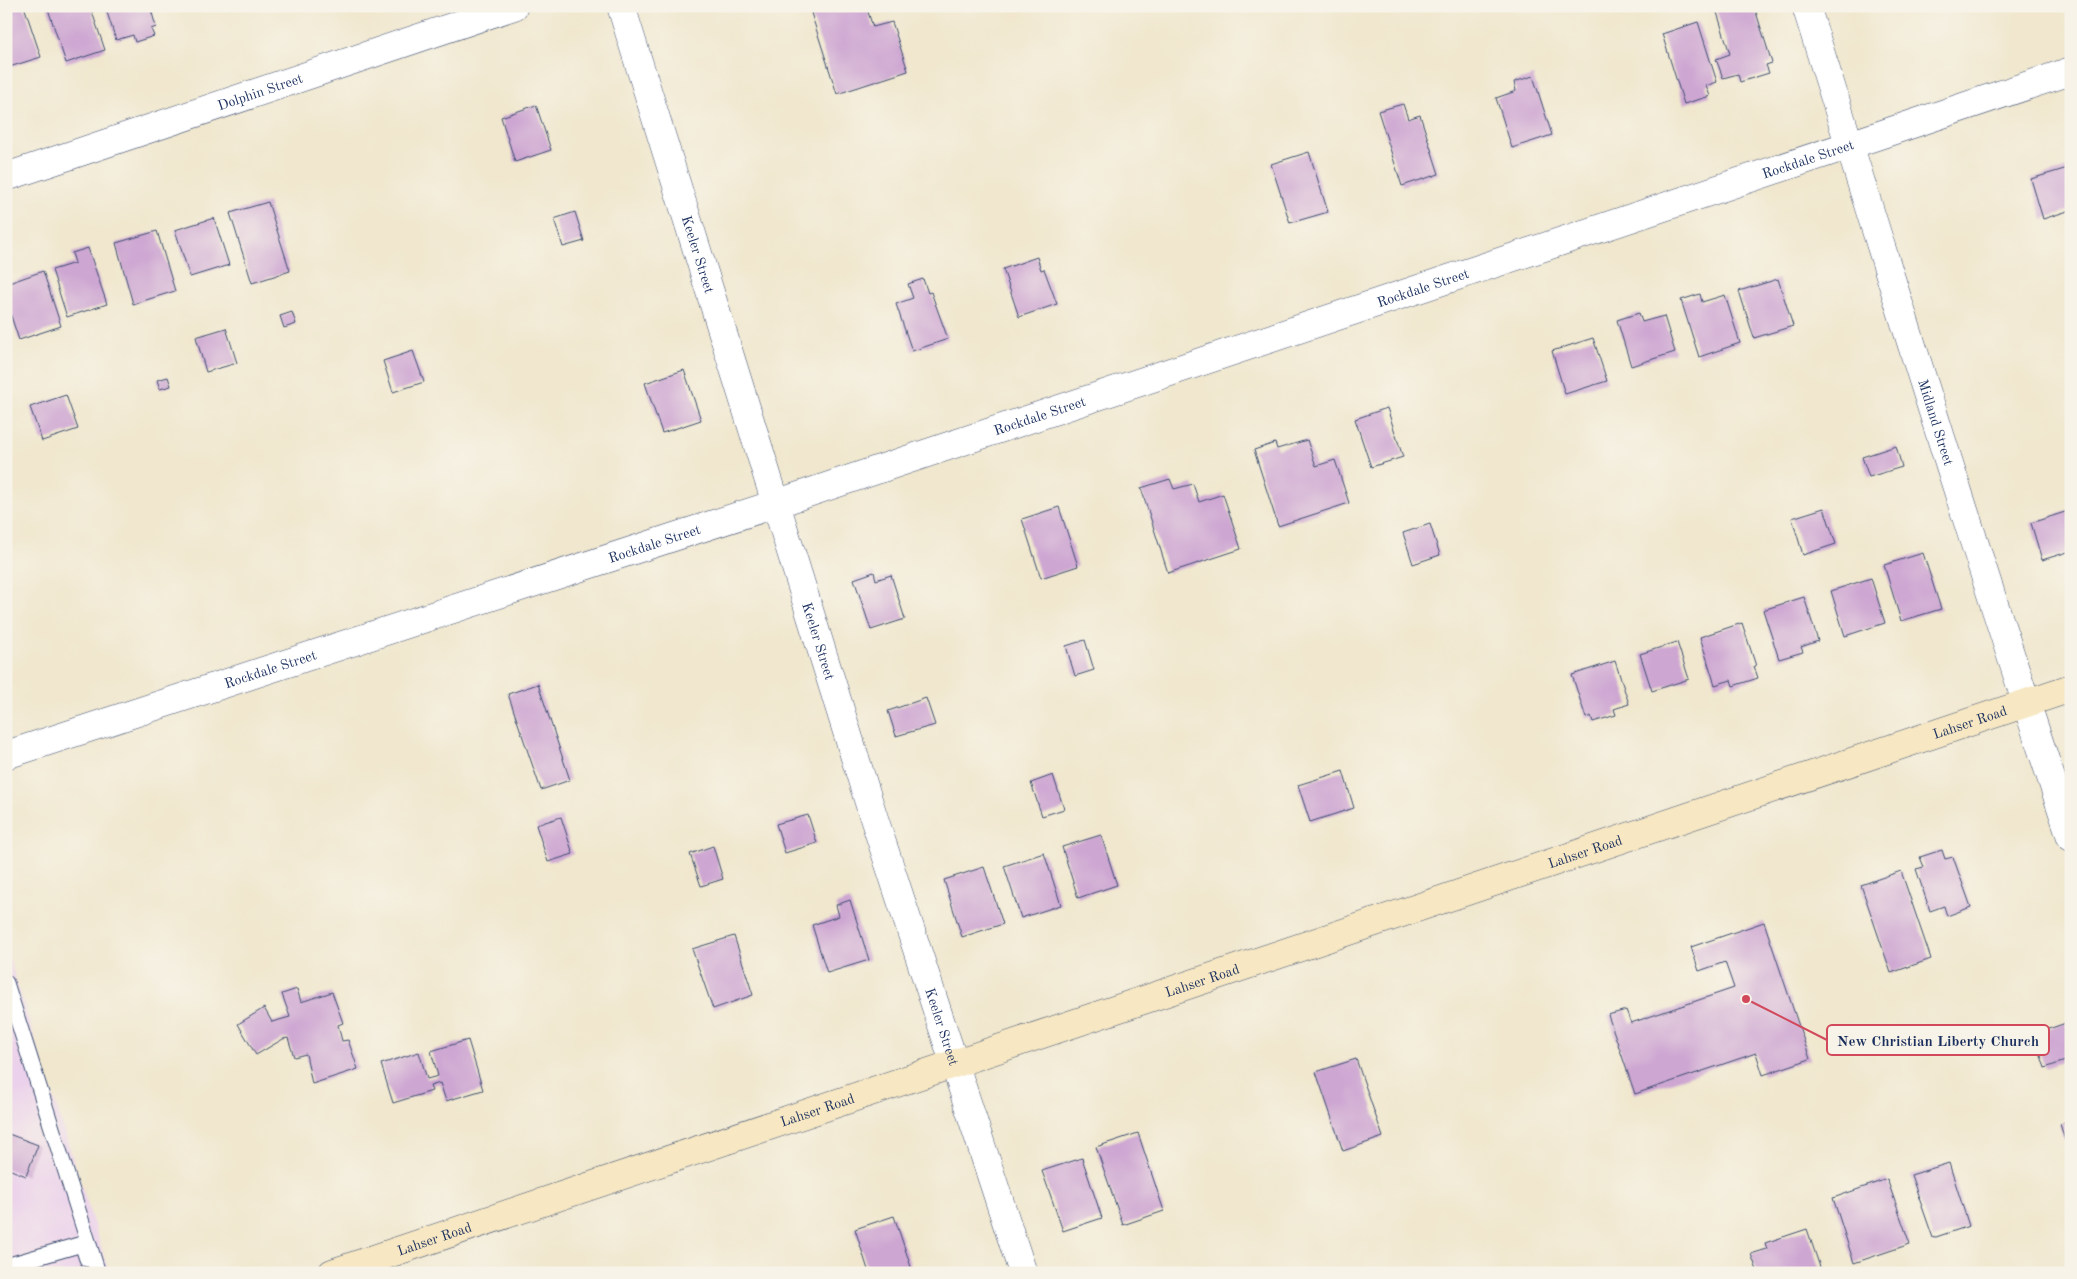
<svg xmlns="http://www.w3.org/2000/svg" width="2077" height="1279" font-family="'Old Standard TT',serif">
  <rect width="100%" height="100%" fill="#f7f3e8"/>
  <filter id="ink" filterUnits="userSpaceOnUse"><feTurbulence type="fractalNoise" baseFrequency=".02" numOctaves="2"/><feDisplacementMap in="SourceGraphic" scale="10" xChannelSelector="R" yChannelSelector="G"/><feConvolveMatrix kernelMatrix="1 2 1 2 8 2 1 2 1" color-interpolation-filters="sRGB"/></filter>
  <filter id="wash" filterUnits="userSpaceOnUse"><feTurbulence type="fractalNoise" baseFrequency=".0096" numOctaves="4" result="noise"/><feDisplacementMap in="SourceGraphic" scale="20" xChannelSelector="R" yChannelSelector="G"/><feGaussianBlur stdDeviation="1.12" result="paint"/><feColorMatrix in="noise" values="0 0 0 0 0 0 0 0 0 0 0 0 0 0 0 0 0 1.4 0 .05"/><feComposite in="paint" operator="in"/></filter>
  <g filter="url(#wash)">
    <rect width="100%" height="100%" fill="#f0e7ce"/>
    <path fill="#ebd1eb" d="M 6,949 L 108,1269 L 97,1273 L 6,1273 Z"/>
    <g id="blocks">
      <path fill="#cda6d2" d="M 6,6 L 24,6 L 41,57 L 6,68 Z
        M 47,6 L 90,6 L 105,50 L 66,63 Z
        M 105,6 L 150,6 L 156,27 L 151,29 L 154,36 L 135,42 L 133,35 L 116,40 Z
        M 832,6 L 836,6 L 838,12 L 857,6 L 866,6 L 873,27 L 892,22 L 908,71 L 837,94 L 811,13 Z
        M 1715,6 L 1754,6 L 1772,63 L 1766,65 L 1769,73 L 1740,82 L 1738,74 L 1723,78 L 1716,59 L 1730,54 Z
        M 1698,22 L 1717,82 L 1706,86 L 1710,96 L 1684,104 L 1662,34 Z
        M 1533,76 L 1552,135 L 1512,148 L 1496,98 L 1516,91 L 1514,82 Z
        M 1403,104 L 1408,119 L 1420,115 L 1439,174 L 1402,186 L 1378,111 Z
        M 536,105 L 551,150 L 515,162 L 501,117 Z
        M 1309,152 L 1328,212 L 1290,223 L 1271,164 Z
        M 2071,167 L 2071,210 L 2043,219 L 2031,179 Z
        M 268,202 L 290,271 L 252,283 L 230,213 Z
        M 575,212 L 584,241 L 563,247 L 554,219 Z
        M 214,218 L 229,265 L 190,277 L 175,230 Z
        M 157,231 L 175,291 L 133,304 L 116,243 Z
        M 88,248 L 107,304 L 67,317 L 52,270 L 75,263 L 72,253 Z
        M 1037,257 L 1041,270 L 1044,269 L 1057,304 L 1019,317 L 1003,269 Z
        M 43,271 L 61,326 L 19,340 L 6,301 L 6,284 Z
        M 923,279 L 928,293 L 931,292 L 948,339 L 912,351 L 896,304 L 913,298 L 908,284 Z
        M 1778,279 L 1793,326 L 1754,338 L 1739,291 Z
        M 1700,294 L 1702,302 L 1725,295 L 1740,343 L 1699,357 L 1681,300 Z
        M 292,312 L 296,324 L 284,328 L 280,316 Z
        M 1639,313 L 1642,322 L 1664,316 L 1675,352 L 1631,366 L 1617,320 Z
        M 226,328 L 237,363 L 206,372 L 196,337 Z
        M 1593,338 L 1607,381 L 1565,394 L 1552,351 Z
        M 413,351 L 424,382 L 393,392 L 383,361 Z
        M 684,370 L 701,420 L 662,433 L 645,383 Z
        M 168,377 L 171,386 L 160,389 L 157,380 Z
        M 66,395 L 78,429 L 42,441 L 30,407 Z
        M 1387,408 L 1403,457 L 1371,467 L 1355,419 Z
        M 1307,440 L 1316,466 L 1335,460 L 1349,503 L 1278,526 L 1254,450 L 1275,443 L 1277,449 Z
        M 1896,446 L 1902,467 L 1869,477 L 1862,457 Z
        M 1170,479 L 1174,489 L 1193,484 L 1199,502 L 1223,494 L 1241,549 L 1168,573 L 1141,488 Z
        M 1059,507 L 1078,566 L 1041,578 L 1022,519 Z
        M 1824,508 L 1836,544 L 1803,555 L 1792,518 Z
        M 2071,510 L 2071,551 L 2042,560 L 2031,523 Z
        M 1430,524 L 1440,555 L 1413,564 L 1403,533 Z
        M 1923,553 L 1941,609 L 1901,621 L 1884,565 Z
        M 874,572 L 876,580 L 891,575 L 905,619 L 871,630 L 854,579 Z
        M 1871,578 L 1885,623 L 1845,636 L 1831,591 Z
        M 1804,597 L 1818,641 L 1801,647 L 1803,652 L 1779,659 L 1763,610 Z
        M 1742,623 L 1756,666 L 1754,666 L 1758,678 L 1733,686 L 1731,680 L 1715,685 L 1700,637 Z
        M 1085,640 L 1094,670 L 1075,676 L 1066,646 Z
        M 1677,642 L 1689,679 L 1652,691 L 1640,654 Z
        M 1615,661 L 1629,704 L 1614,709 L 1616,715 L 1593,722 L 1591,716 L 1586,718 L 1572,675 Z
        M 538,684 L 570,780 L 541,790 L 508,694 Z
        M 926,698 L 935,725 L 896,736 L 888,711 Z
        M 1343,771 L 1354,808 L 1310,822 L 1298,785 Z
        M 1053,775 L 1064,809 L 1042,816 L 1031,783 Z
        M 808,815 L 817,843 L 785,853 L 776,824 Z
        M 561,817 L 573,854 L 548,862 L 536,825 Z
        M 1101,835 L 1117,885 L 1078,898 L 1062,847 Z
        M 713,846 L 723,879 L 701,886 L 690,854 Z
        M 1942,850 L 1945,859 L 1953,857 L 1971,907 L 1947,916 L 1944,906 L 1930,911 L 1916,869 L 1924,867 L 1920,857 Z
        M 1044,853 L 1061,905 L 1021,918 L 1004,866 Z
        M 984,867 L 1003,924 L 962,937 L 944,880 Z
        M 1901,871 L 1931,959 L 1891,973 L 1861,885 Z
        M 850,900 L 869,960 L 827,973 L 812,925 L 839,916 L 836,905 Z
        M 1764,922 L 1810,1059 L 1763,1075 L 1756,1053 L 1635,1094 L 1608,1015 L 1626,1010 L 1631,1023 L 1734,988 L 1725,962 L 1699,971 L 1691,947 Z
        M 734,936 L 753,995 L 713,1009 L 692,949 Z
        M 297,989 L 301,1002 L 332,992 L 343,1023 L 338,1025 L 342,1041 L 348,1040 L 358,1069 L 312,1084 L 306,1054 L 294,1057 L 288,1038 L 283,1039 L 256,1055 L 238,1024 L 264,1008 L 272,1022 L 290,1017 L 282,994 Z
        M 2066,1023 L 2071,1036 L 2071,1059 L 2045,1068 L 2034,1034 Z
        M 468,1040 L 483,1090 L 446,1101 L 440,1083 L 430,1086 L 432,1091 L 393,1103 L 381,1064 L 419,1052 L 427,1079 L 438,1076 L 431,1051 Z
        M 1356,1059 L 1383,1137 L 1343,1151 L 1316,1072 Z
        M 2071,1121 L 2071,1156 L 2070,1156 L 2060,1124 Z
        M 6,1133 L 38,1145 L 26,1176 L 6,1168 Z
        M 1138,1133 L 1164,1211 L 1123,1225 L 1096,1147 Z
        M 1082,1158 L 1102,1218 L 1063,1231 L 1042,1171 Z
        M 1949,1163 L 1969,1226 L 1933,1238 L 1911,1175 Z
        M 1887,1179 L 1910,1244 L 1854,1263 L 1833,1198 Z
        M 894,1216 L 913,1273 L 869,1273 L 855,1229 Z
        M 1807,1229 L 1822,1273 L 1758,1273 L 1751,1254 L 1767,1249 L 1765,1243 Z"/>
    </g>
  </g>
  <g filter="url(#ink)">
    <use href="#blocks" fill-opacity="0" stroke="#3b4b6f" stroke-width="1"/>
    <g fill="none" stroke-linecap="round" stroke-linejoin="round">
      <defs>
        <path id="lane" d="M 6,983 L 98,1273
          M 6,1266 L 82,1244 L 87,1259"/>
        <g id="street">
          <path id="s1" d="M 621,6 L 871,809 L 1023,1273"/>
          <path id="s2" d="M 1806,6 C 1893,284 1978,562 2071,837"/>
          <path id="s3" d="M 6,177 L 514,6"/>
          <path id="s4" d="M 6,755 L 775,504 L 2071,71"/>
        </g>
        <g id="secondary">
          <path id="s5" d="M 332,1273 L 2071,688"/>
        </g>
      </defs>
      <use href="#lane" stroke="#3b4b6f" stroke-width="17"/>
      <use href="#street" stroke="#3b4b6f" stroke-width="29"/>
      <use href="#secondary" stroke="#3b4b6f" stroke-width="29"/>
      <use href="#lane" stroke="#fff" stroke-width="15"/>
      <use href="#street" stroke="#fff" stroke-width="28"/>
      <use href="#secondary" stroke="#f7e8c3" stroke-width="28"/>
    </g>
  </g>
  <g text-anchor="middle" stroke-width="5" stroke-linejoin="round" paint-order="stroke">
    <g font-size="14" fill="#1b2f5e" stroke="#f7f3e8">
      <text dy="5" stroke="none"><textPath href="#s3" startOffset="268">Dolphin Street</textPath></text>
      <text dy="5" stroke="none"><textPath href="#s4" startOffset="1898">Rockdale Street</textPath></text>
      <text dy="5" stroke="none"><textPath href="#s1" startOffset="260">Keeler Street</textPath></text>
      <text dy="5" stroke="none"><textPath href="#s4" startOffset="1492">Rockdale Street</textPath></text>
      <text dy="5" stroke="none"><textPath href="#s4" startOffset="1088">Rockdale Street</textPath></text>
      <text dy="5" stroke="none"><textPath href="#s2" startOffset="436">Midland Street</textPath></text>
      <text dy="5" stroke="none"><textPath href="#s4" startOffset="682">Rockdale Street</textPath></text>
      <text dy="5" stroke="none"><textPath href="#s1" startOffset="665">Keeler Street</textPath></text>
      <text dy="5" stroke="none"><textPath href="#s4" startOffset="278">Rockdale Street</textPath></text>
      <text dy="5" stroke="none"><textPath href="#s5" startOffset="1728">Lahser Road</textPath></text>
      <text dy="5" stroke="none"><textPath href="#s5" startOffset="1322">Lahser Road</textPath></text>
      <text dy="5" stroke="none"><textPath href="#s5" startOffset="918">Lahser Road</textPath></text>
      <text dy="5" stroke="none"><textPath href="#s1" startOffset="1070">Keeler Street</textPath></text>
      <text dy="5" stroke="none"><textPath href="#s5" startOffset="512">Lahser Road</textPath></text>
      <text dy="5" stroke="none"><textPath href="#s5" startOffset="108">Lahser Road</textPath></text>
    </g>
  </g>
  <path fill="none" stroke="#d1495b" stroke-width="2" d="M1746 999L1827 1040"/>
  <circle fill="#d1495b" stroke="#f7f3e8" stroke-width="2" cx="1746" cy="999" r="5"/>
  <rect fill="#f7f3e8" stroke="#d1495b" stroke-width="2" x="1827" y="1025" width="222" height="30" rx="5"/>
  <g font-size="15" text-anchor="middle" font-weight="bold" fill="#1b2f5e">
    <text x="1938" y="1046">New Christian Liberty Church</text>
  </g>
  <rect width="2077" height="1279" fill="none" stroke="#f7f3e8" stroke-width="25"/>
</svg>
